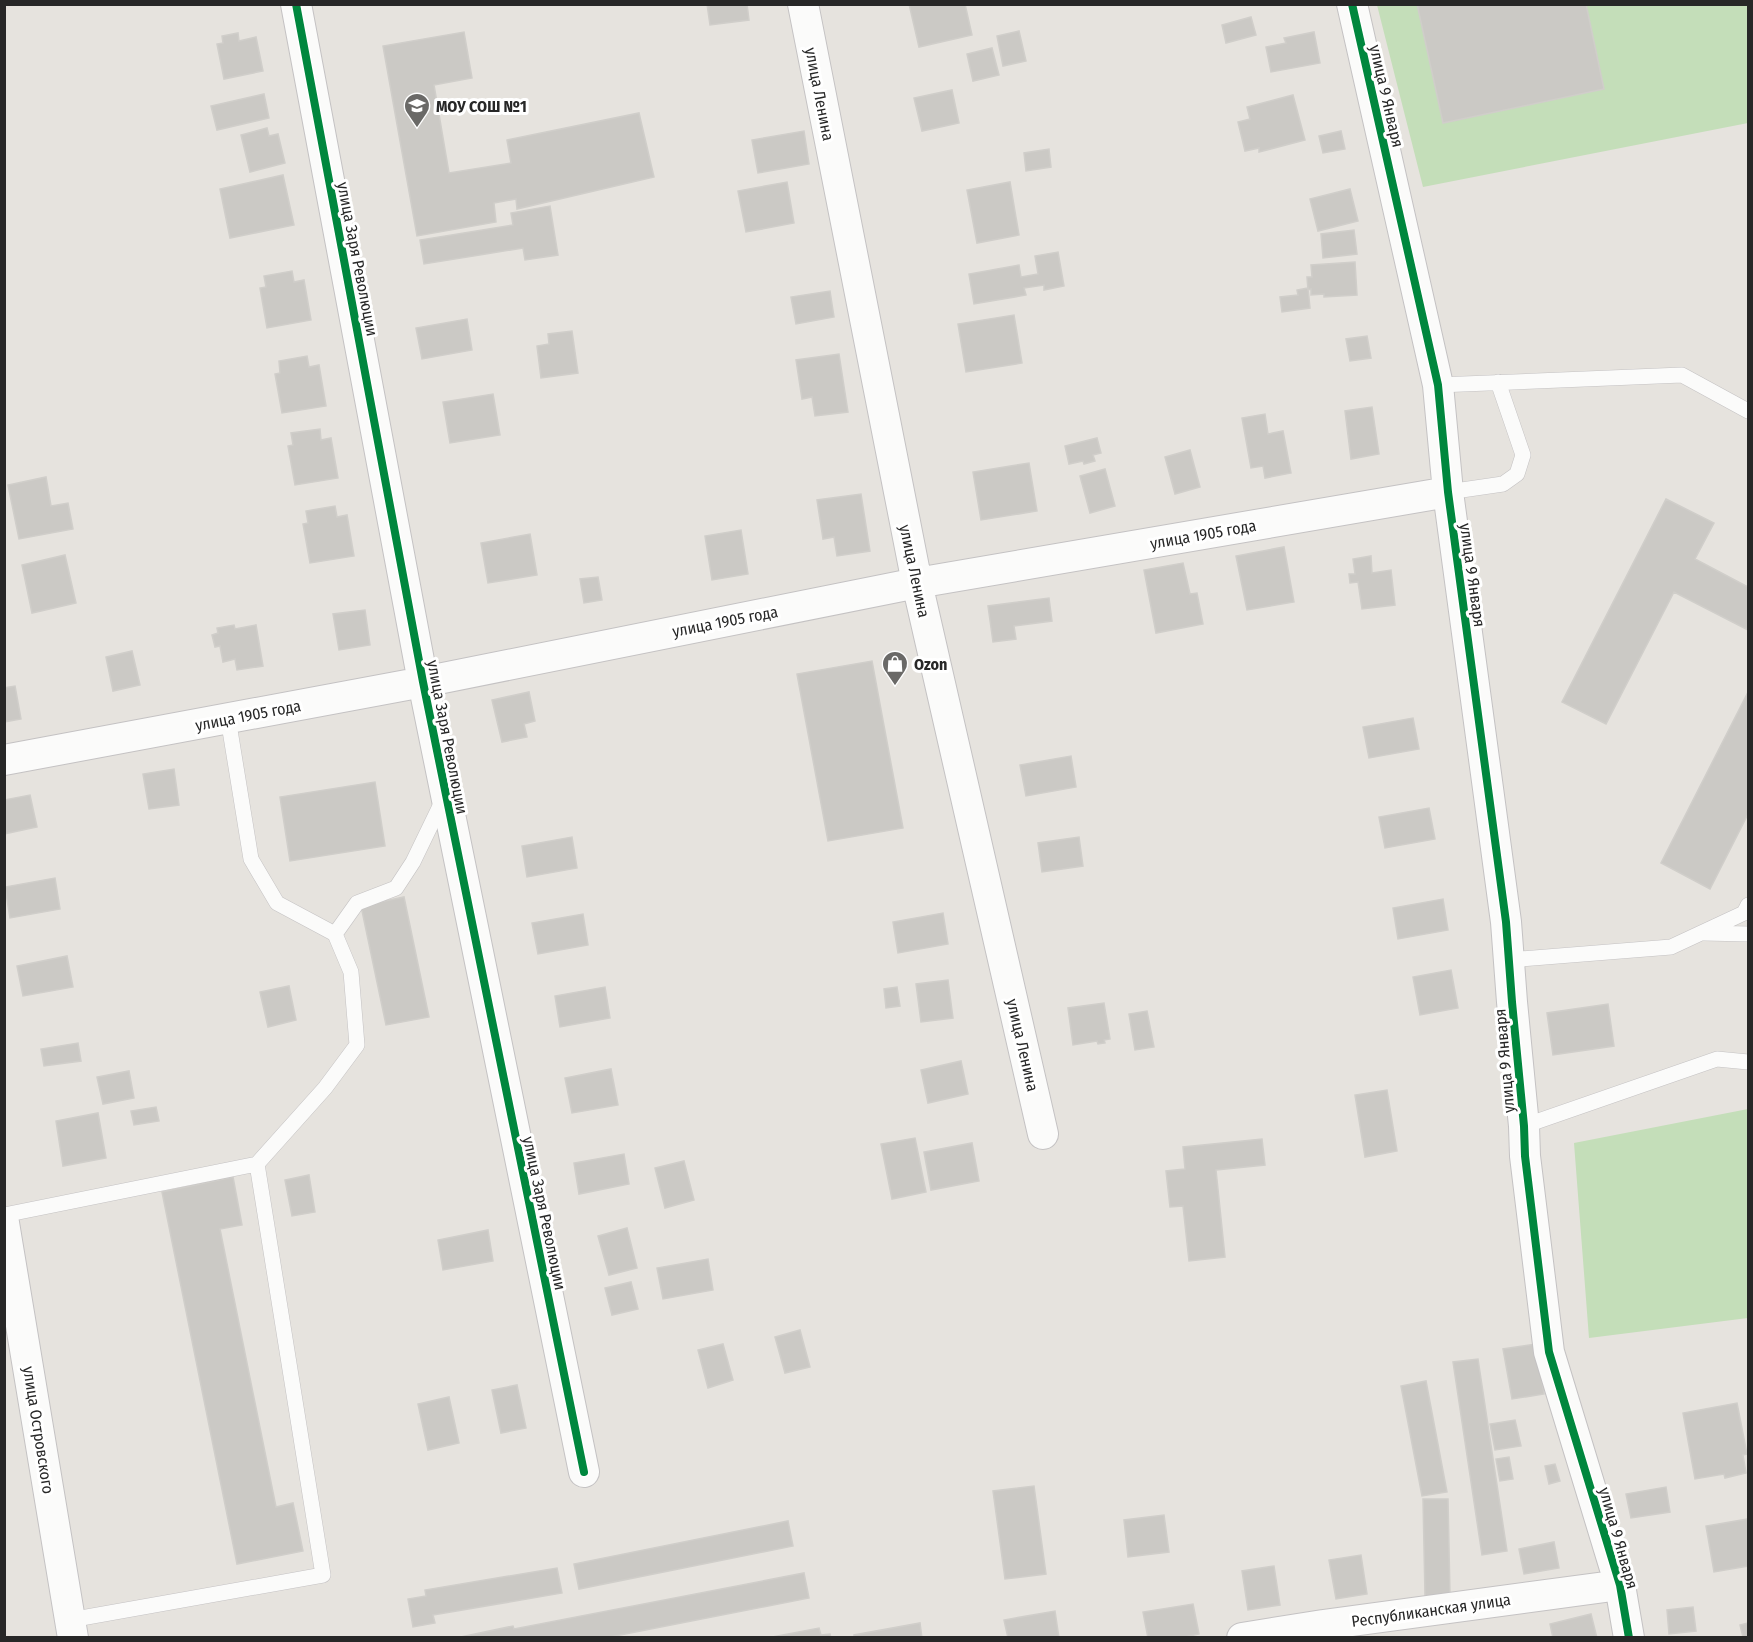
<svg xmlns="http://www.w3.org/2000/svg" width="1753" height="1642" font-family="'Fira Sans Condensed',sans-serif">
  <rect width="100%" height="100%" fill="#e6e3de"/>
  <path fill="#c4deb9" d="M 1377,5 L 1748,5 L 1748,123 L 1423,187 Z
    M 1748,1109 L 1748,1318 L 1589,1338 L 1574,1143 Z"/>
  <path fill="#cbc9c5" stroke="#d0ceca" stroke-width="1.5" d="M 707,4 L 747,4 L 749,20 L 710,25 Z
    M 909,4 L 965,4 L 972,35 L 919,47 Z
    M 1417,4 L 1586,4 L 1604,89 L 1443,123 Z
    M 1251,17 L 1256,35 L 1226,43 L 1222,25 Z
    M 1019,31 L 1026,61 L 1003,66 L 997,36 Z
    M 464,32 L 472,78 L 434,85 L 449,173 L 511,163 L 507,140 L 639,113 L 654,177 L 517,209 L 516,199 L 494,203 L 496,222 L 417,236 L 383,46 Z
    M 1314,32 L 1320,63 L 1271,72 L 1266,47 L 1286,43 L 1284,38 Z
    M 238,33 L 239,41 L 256,37 L 263,71 L 224,79 L 217,44 L 223,43 L 222,36 Z
    M 992,48 L 999,75 L 973,81 L 967,54 Z
    M 952,90 L 959,123 L 922,131 L 914,98 Z
    M 264,94 L 269,118 L 217,130 L 211,106 Z
    M 1293,95 L 1305,140 L 1259,152 L 1259,148 L 1245,151 L 1238,122 L 1250,119 L 1247,107 Z
    M 267,128 L 269,136 L 278,134 L 285,163 L 250,172 L 241,135 Z
    M 804,131 L 809,164 L 758,173 L 752,140 Z
    M 1341,131 L 1345,149 L 1323,153 L 1319,136 Z
    M 1049,149 L 1051,167 L 1026,171 L 1024,153 Z
    M 283,175 L 294,225 L 230,238 L 220,189 Z
    M 787,182 L 794,223 L 746,232 L 738,191 Z
    M 1010,182 L 1019,235 L 977,243 L 967,190 Z
    M 1350,189 L 1358,221 L 1318,231 L 1310,199 Z
    M 550,206 L 558,255 L 525,260 L 523,248 L 424,264 L 420,240 L 513,225 L 511,213 Z
    M 1354,230 L 1357,254 L 1323,258 L 1321,234 Z
    M 1058,252 L 1064,286 L 1044,290 L 1044,285 L 1024,288 L 1026,295 L 974,304 L 969,274 L 1019,265 L 1021,277 L 1038,274 L 1035,256 Z
    M 1355,262 L 1357,295 L 1324,297 L 1324,294 L 1311,295 L 1311,289 L 1308,290 L 1307,277 L 1312,277 L 1311,265 Z
    M 292,271 L 294,282 L 304,280 L 311,320 L 267,328 L 260,288 L 266,287 L 264,276 Z
    M 1308,288 L 1310,308 L 1282,312 L 1280,297 L 1298,295 L 1297,290 Z
    M 830,291 L 834,317 L 796,324 L 791,297 Z
    M 1014,315 L 1022,363 L 966,372 L 958,324 Z
    M 467,319 L 472,350 L 422,359 L 416,328 Z
    M 572,331 L 578,373 L 541,378 L 537,346 L 549,344 L 548,334 Z
    M 1367,336 L 1371,358 L 1350,361 L 1346,339 Z
    M 839,354 L 848,412 L 815,416 L 812,397 L 802,399 L 796,360 Z
    M 307,356 L 309,367 L 319,365 L 326,406 L 282,413 L 275,374 L 280,373 L 279,361 Z
    M 493,394 L 500,435 L 450,443 L 443,402 Z
    M 1372,407 L 1379,454 L 1351,459 L 1345,411 Z
    M 1265,414 L 1268,434 L 1283,431 L 1291,473 L 1265,478 L 1263,466 L 1251,468 L 1242,418 Z
    M 320,429 L 321,440 L 331,438 L 338,478 L 295,485 L 288,446 L 293,445 L 291,433 Z
    M 1097,438 L 1101,453 L 1093,455 L 1095,461 L 1084,464 L 1083,461 L 1069,464 L 1065,446 Z
    M 1190,450 L 1200,487 L 1175,494 L 1165,457 Z
    M 1029,463 L 1037,511 L 981,520 L 973,472 Z
    M 1105,469 L 1115,506 L 1090,513 L 1080,476 Z
    M 46,477 L 51,506 L 68,503 L 73,529 L 19,539 L 8,485 Z
    M 861,494 L 870,551 L 837,556 L 834,537 L 823,539 L 817,500 Z
    M 1666,499 L 1714,523 L 1695,559 L 1748,587 L 1748,630 L 1674,592 L 1606,724 L 1562,702 Z
    M 335,506 L 337,517 L 347,515 L 354,556 L 310,563 L 303,524 L 308,523 L 306,511 Z
    M 741,530 L 748,574 L 712,580 L 705,536 Z
    M 530,534 L 537,575 L 488,583 L 481,543 Z
    M 1284,547 L 1294,602 L 1247,610 L 1236,556 Z
    M 65,555 L 76,603 L 32,613 L 22,565 Z
    M 1371,556 L 1372,573 L 1391,570 L 1395,605 L 1362,609 L 1358,582 L 1350,583 L 1349,574 L 1355,574 L 1353,559 Z
    M 1183,563 L 1190,594 L 1197,593 L 1203,624 L 1156,633 L 1144,570 Z
    M 598,577 L 602,600 L 584,603 L 580,579 Z
    M 1049,598 L 1052,621 L 1014,626 L 1016,639 L 993,642 L 988,606 Z
    M 365,610 L 370,645 L 339,650 L 333,614 Z
    M 234,625 L 235,629 L 256,625 L 263,666 L 237,670 L 235,659 L 223,662 L 220,646 L 215,647 L 212,635 L 218,633 L 217,628 Z
    M 132,651 L 140,685 L 113,691 L 106,657 Z
    M 872,661 L 903,828 L 828,841 L 797,674 Z
    M 15,686 L 21,719 L 4,722 L 4,688 Z
    M 529,692 L 535,721 L 524,724 L 527,737 L 502,742 L 492,700 Z
    M 1748,692 L 1748,814 L 1710,889 L 1661,863 Z
    M 1413,718 L 1419,749 L 1369,758 L 1363,727 Z
    M 1071,756 L 1076,787 L 1026,796 L 1020,765 Z
    M 174,769 L 179,805 L 149,809 L 143,774 Z
    M 375,782 L 385,846 L 290,861 L 280,797 Z
    M 30,795 L 37,827 L 4,834 L 4,800 Z
    M 1429,808 L 1435,839 L 1385,848 L 1379,817 Z
    M 572,837 L 577,868 L 527,877 L 522,846 Z
    M 1079,837 L 1083,866 L 1042,872 L 1038,843 Z
    M 55,878 L 60,909 L 10,918 L 5,887 Z
    M 404,897 L 429,1017 L 386,1025 L 361,906 Z
    M 1443,899 L 1448,930 L 1398,939 L 1393,908 Z
    M 943,913 L 948,944 L 898,953 L 893,922 Z
    M 583,914 L 588,945 L 538,954 L 532,923 Z
    M 67,956 L 73,987 L 23,996 L 17,966 Z
    M 1451,970 L 1458,1008 L 1420,1015 L 1413,977 Z
    M 948,980 L 953,1018 L 921,1022 L 916,984 Z
    M 289,986 L 296,1020 L 268,1027 L 260,992 Z
    M 605,987 L 610,1018 L 560,1027 L 555,996 Z
    M 897,987 L 900,1006 L 886,1008 L 884,989 Z
    M 1104,1003 L 1110,1039 L 1104,1040 L 1105,1043 L 1098,1044 L 1097,1041 L 1073,1045 L 1068,1008 Z
    M 1608,1004 L 1614,1046 L 1553,1055 L 1547,1013 Z
    M 1147,1011 L 1154,1047 L 1135,1050 L 1129,1014 Z
    M 78,1043 L 81,1061 L 44,1066 L 41,1049 Z
    M 961,1061 L 968,1094 L 928,1103 L 921,1070 Z
    M 611,1069 L 618,1105 L 572,1113 L 565,1078 Z
    M 129,1071 L 134,1098 L 103,1104 L 97,1077 Z
    M 1387,1090 L 1397,1151 L 1365,1157 L 1355,1095 Z
    M 156,1107 L 159,1121 L 134,1125 L 131,1111 Z
    M 98,1113 L 106,1158 L 63,1166 L 56,1121 Z
    M 915,1138 L 926,1192 L 892,1199 L 881,1144 Z
    M 1262,1139 L 1265,1165 L 1216,1170 L 1225,1257 L 1189,1261 L 1183,1206 L 1170,1207 L 1166,1171 L 1185,1169 L 1183,1147 Z
    M 972,1143 L 979,1181 L 931,1190 L 924,1152 Z
    M 624,1154 L 629,1184 L 579,1194 L 574,1163 Z
    M 684,1161 L 694,1200 L 665,1208 L 655,1168 Z
    M 309,1175 L 315,1212 L 292,1216 L 285,1180 Z
    M 233,1177 L 242,1225 L 220,1229 L 276,1507 L 293,1503 L 303,1551 L 237,1564 L 162,1192 Z
    M 627,1228 L 637,1268 L 609,1275 L 598,1236 Z
    M 488,1230 L 493,1261 L 443,1270 L 438,1240 Z
    M 708,1259 L 713,1290 L 663,1299 L 657,1268 Z
    M 631,1282 L 638,1309 L 612,1315 L 605,1288 Z
    M 800,1330 L 810,1367 L 785,1373 L 775,1337 Z
    M 723,1344 L 733,1380 L 708,1388 L 698,1350 Z
    M 1536,1344 L 1544,1394 L 1512,1399 L 1503,1349 Z
    M 1478,1359 L 1507,1551 L 1482,1555 L 1453,1362 Z
    M 1426,1381 L 1447,1492 L 1422,1496 L 1401,1386 Z
    M 517,1385 L 526,1428 L 501,1433 L 492,1390 Z
    M 449,1397 L 459,1443 L 428,1450 L 418,1404 Z
    M 1737,1403 L 1747,1454 L 1743,1455 L 1746,1473 L 1725,1478 L 1724,1474 L 1695,1479 L 1683,1413 Z
    M 1515,1420 L 1521,1446 L 1495,1450 L 1490,1424 Z
    M 1509,1457 L 1513,1479 L 1500,1481 L 1496,1459 Z
    M 1555,1464 L 1560,1481 L 1549,1484 L 1545,1466 Z
    M 1034,1486 L 1046,1574 L 1005,1579 L 993,1491 Z
    M 1666,1487 L 1670,1512 L 1631,1518 L 1626,1494 Z
    M 1423,1499 L 1448,1499 L 1450,1596 L 1425,1596 Z
    M 1164,1515 L 1169,1552 L 1128,1557 L 1124,1520 Z
    M 1748,1519 L 1748,1566 L 1714,1572 L 1706,1526 Z
    M 788,1521 L 793,1546 L 579,1589 L 574,1564 Z
    M 1554,1542 L 1559,1568 L 1524,1574 L 1519,1549 Z
    M 1361,1555 L 1367,1594 L 1336,1599 L 1329,1560 Z
    M 1274,1566 L 1280,1605 L 1248,1610 L 1242,1571 Z
    M 557,1568 L 562,1593 L 433,1615 L 435,1623 L 413,1627 L 408,1599 L 426,1596 L 425,1590 Z
    M 804,1573 L 809,1598 L 605,1638 L 456,1638 L 513,1626 L 514,1629 Z
    M 1193,1604 L 1199,1634 L 1181,1638 L 1148,1638 L 1143,1612 Z
    M 1693,1607 L 1696,1631 L 1669,1634 L 1667,1610 Z
    M 1055,1611 L 1059,1638 L 1008,1638 L 1004,1620 Z
    M 1591,1614 L 1597,1638 L 1553,1638 L 1550,1624 Z
    M 920,1623 L 922,1638 L 854,1638 L 854,1635 Z
    M 1748,1623 L 1748,1638 L 1740,1638 L 1743,1637 L 1740,1625 Z
    M 819,1628 L 821,1635 L 830,1634 L 831,1638 L 767,1638 Z"/>
  <g fill="none" stroke-linecap="round" stroke-linejoin="round">
    <defs>
      <path id="lane" d="M 1438,385 L 1682,375 L 1748,411
        M 1448,492 L 1503,484 L 1517,474 L 1523,455 L 1498,382
        M 228,718 L 251,859 L 277,903 L 335,934 L 351,972 L 357,1045 L 325,1088 L 257,1164
        M 1704,933 L 1748,934
        M 335,934 L 357,903 L 396,888 L 413,862 L 443,800
        M 1509,960 L 1671,947 L 1744,913 L 1748,905
        M 1524,1126 L 1717,1059 L 1748,1062
        M 4,1215 L 257,1164 L 323,1575 L 70,1620"/>
      <path id="street" d="M 296,4 L 423,682 L 584,1472
        M 803,4 L 917,583 L 1043,1134
        M 1352,4 L 1438,385 L 1448,492 L 1506,922 L 1512,1002 L 1524,1126 L 1525,1156 L 1549,1352 L 1620,1585 L 1629,1638
        M 4,760 L 423,682 L 917,583 L 1448,492
        M 4,1223 L 73,1638
        M 1242,1638 L 1323,1625 L 1620,1585"/>
    </defs>
    <use href="#lane" stroke="#c4c2c3" stroke-width="16"/>
    <use href="#street" stroke="#c4c2c3" stroke-width="32"/>
    <use href="#lane" stroke="#fbfbfa" stroke-width="15"/>
    <use href="#street" stroke="#fbfbfa" stroke-width="30"/>
    <defs>
      <path id="cycleway" d="M 296,4 L 423,682 L 584,1472
        M 1352,4 L 1438,385 L 1448,492 L 1506,922 L 1512,1002 L 1524,1126 L 1525,1156 L 1549,1352 L 1620,1585 L 1629,1638"/>
    </defs>
    <use href="#cycleway" stroke="#fff" stroke-width="11"/>
    <use href="#cycleway" stroke="#00873e" stroke-width="8"/>
  </g>
  <defs>
    <symbol id="school-pin" viewBox="-11 -11 22 30"><path d="M0 17L-7.5 6A9.5 9.5 0 1 1 7.5 6Z" fill="#6a6967" stroke="#fff"/><path d="M0-5L7-2L0 1L-7-2ZM-4 1L0 2.5L4 1V4Q0 6-4 4Z" fill="#fff"/></symbol>
    <symbol id="shop-pin" viewBox="-11 -11 22 30"><path d="M0 17L-7.5 6A9.5 9.5 0 1 1 7.5 6Z" fill="#6a6967" stroke="#fff"/><path d="M-5-2.5h2.3a2.7 3.5 0 0 1 5.4 0H5L5.5 6h-11ZM-1.5-2.5h3a1.5 2.3 0 0 0-3 0Z" fill="#fff"/></symbol>
  </defs>
  <g fill-rule="evenodd">
    <use href="#school-pin" x="402" y="91" width="30" height="40"/>
    <use href="#shop-pin" x="880" y="649" width="30" height="40"/>
  </g>
  <g text-anchor="middle" stroke-width="6" stroke-linejoin="round" paint-order="stroke">
    <g font-size="16" fill="#272727" stroke="#fff">
      <text transform="translate(820 94) rotate(79)" y="6">улица Ленина</text>
      <text transform="translate(1387 96) rotate(77)" y="6">улица 9 Января</text>
      <text transform="translate(358 259) rotate(79)" y="6">улица Заря Революции</text>
      <text transform="translate(1203 534) rotate(-10)" y="6">улица 1905 года</text>
      <text transform="translate(915 571) rotate(78)" y="6">улица Ленина</text>
      <text transform="translate(1473 575) rotate(82)" y="6">улица 9 Января</text>
      <text transform="translate(725 621) rotate(-11)" y="6">улица 1905 года</text>
      <text transform="translate(248 715) rotate(-11)" y="6">улица 1905 года</text>
      <text transform="translate(448 737) rotate(79)" y="6">улица Заря Революции</text>
      <text transform="translate(1023 1045) rotate(77)" y="6">улица Ленина</text>
      <text transform="translate(1504 1061) rotate(-95)" y="6">улица 9 Января</text>
      <text transform="translate(545 1213) rotate(78)" y="6">улица Заря Революции</text>
      <text transform="translate(39 1430) rotate(81)" y="6">улица Островского</text>
      <text transform="translate(1619 1538) rotate(74)" y="6">улица 9 Января</text>
      <text transform="translate(1431 1610) rotate(-8)" y="6">Республиканская улица</text>
    </g>
    <g font-size="16" font-weight="bold" fill="#272727" stroke="#fff" text-anchor="start">
      <text x="436" y="112">МОУ СОШ №1</text>
      <text x="914" y="670">Ozon</text>
    </g>
  </g>
  <rect width="1753" height="1642" fill="none" stroke="#272727" stroke-width="12"/>
</svg>
